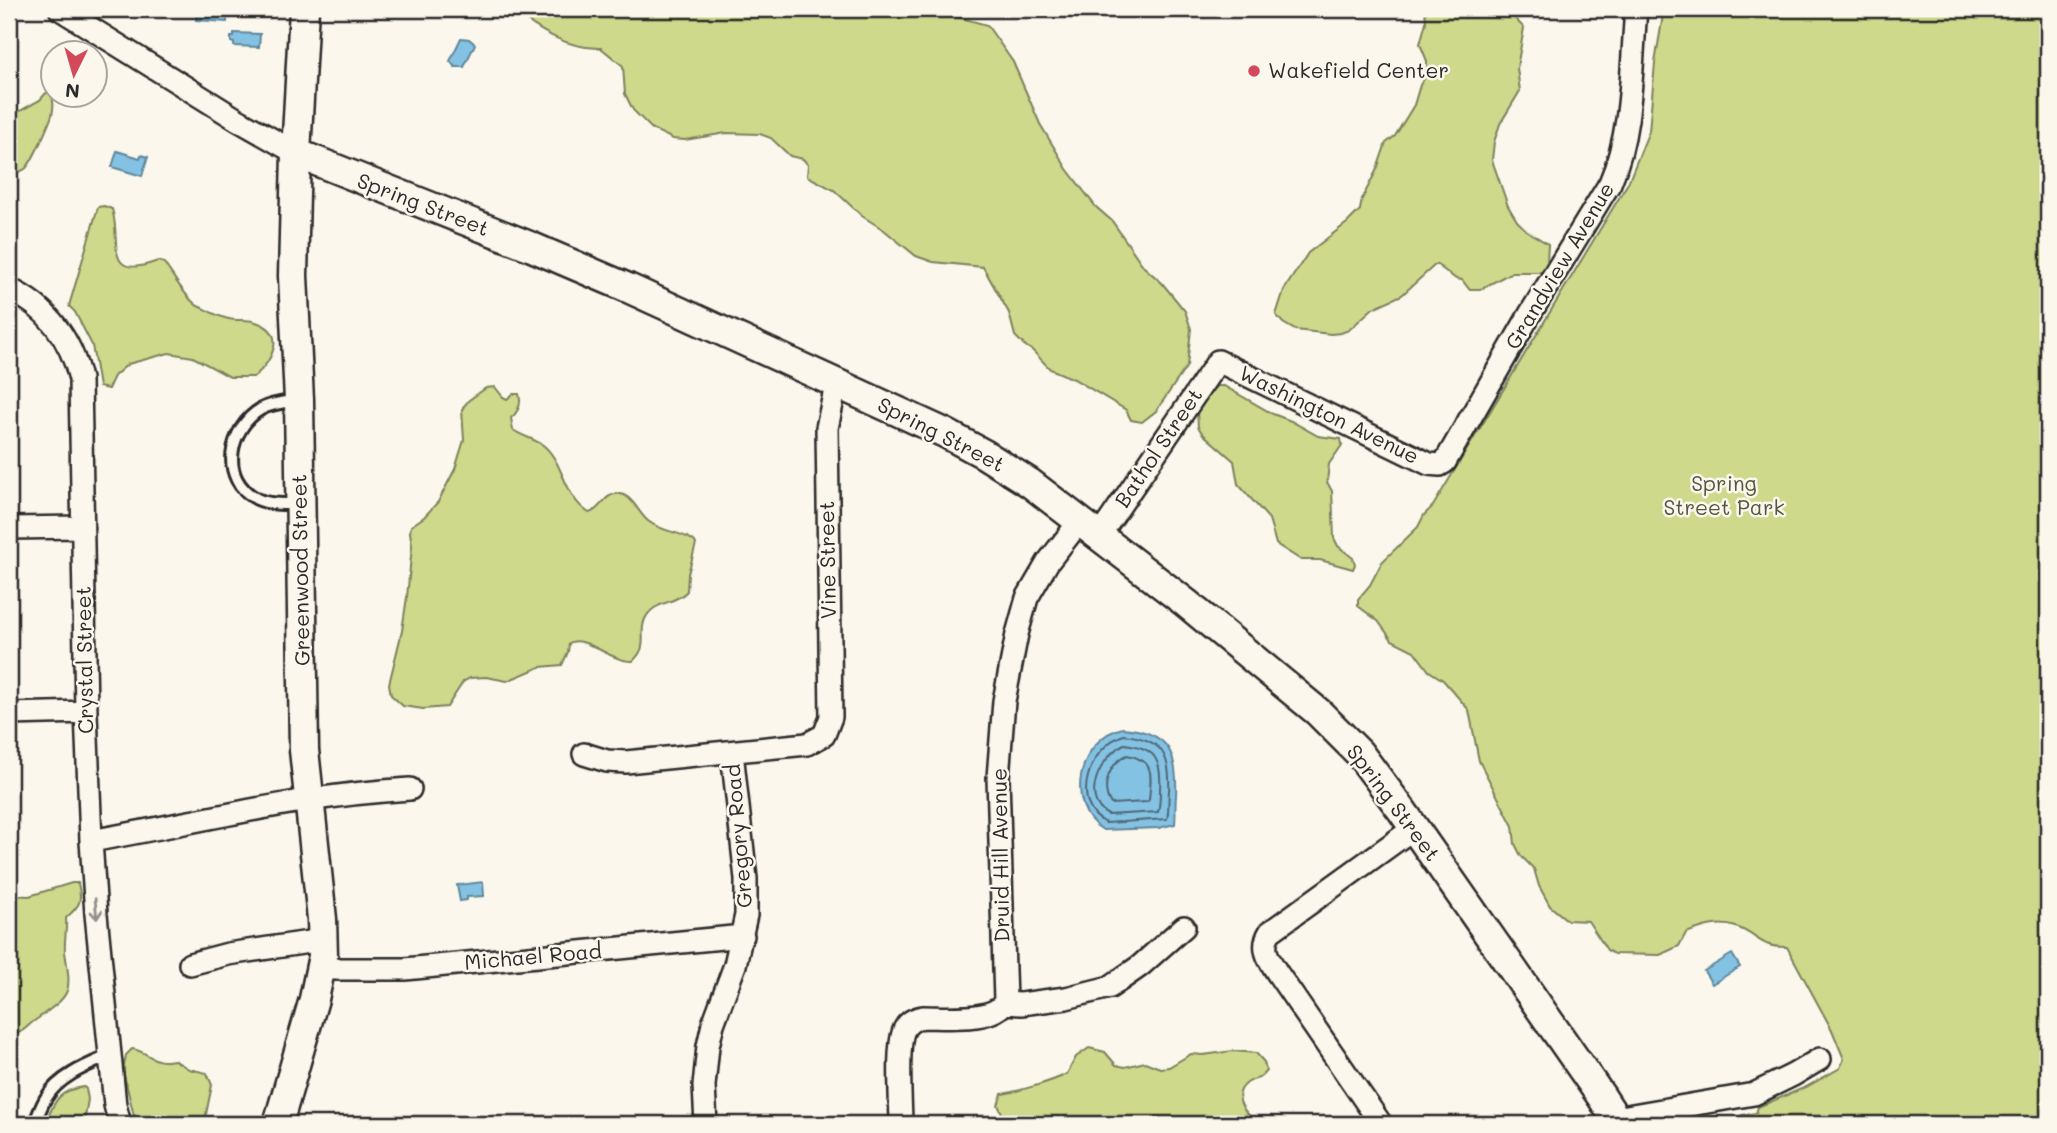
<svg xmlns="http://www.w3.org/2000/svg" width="2057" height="1133" font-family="Mali,sans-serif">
  <rect width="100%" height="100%" fill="#fbf7ec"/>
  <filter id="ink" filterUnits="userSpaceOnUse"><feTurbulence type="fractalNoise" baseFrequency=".0143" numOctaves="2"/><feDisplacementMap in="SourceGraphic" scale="14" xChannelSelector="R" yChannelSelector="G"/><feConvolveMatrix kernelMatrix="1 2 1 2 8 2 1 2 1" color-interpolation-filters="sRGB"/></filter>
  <g filter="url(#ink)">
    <path fill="#ced98c" stroke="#7c825c" stroke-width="2" d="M 514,9 L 950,9 L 958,17 L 987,25 L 1013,62 L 1040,124 L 1067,169 L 1096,207 L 1112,221 L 1144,267 L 1162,283 L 1185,311 L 1191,329 L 1187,366 L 1156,411 L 1142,422 L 1131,420 L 1126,410 L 1074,379 L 1050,369 L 1033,351 L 1024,345 L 1015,336 L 1009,313 L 983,267 L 933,262 L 916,256 L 884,230 L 862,216 L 834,190 L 807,176 L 808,165 L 803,159 L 790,156 L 771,138 L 760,134 L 726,133 L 685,140 L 673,139 L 652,129 L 633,110 L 625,94 L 623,66 L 601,48 C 570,49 536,31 514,9 Z
      M 1425,9 L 1506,9 L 1524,28 L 1517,68 L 1520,91 L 1500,124 L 1494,142 L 1492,160 L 1508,206 L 1517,221 L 1527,231 L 1548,244 L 1547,262 L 1541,272 L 1512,272 L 1481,289 L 1469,289 L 1462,280 L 1456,279 L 1436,264 L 1402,295 L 1373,308 L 1349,330 L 1341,333 L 1331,334 L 1295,330 L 1283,323 L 1276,315 L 1284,290 L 1308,253 L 1347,223 L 1360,210 L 1362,199 L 1377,169 L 1386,143 L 1395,136 L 1414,105 L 1420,85 L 1427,74 L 1427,61 L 1420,44 L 1426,22 Z
      M 1664,9 L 2048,9 L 2048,1124 L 1746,1124 L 1742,1115 L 1756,1113 L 1758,1107 L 1806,1087 L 1840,1068 L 1844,1059 L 1832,1030 L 1787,947 C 1759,948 1759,935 1736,927 C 1719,921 1702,927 1686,933 L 1679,946 L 1660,955 L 1614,954 L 1607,950 L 1588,921 L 1567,920 L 1550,906 L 1539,886 L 1534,869 L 1521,856 L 1515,844 L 1513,826 L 1479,761 L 1469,710 L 1443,680 L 1429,671 L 1414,651 L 1392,640 L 1378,621 L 1358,606 L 1358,599 L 1370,585 L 1382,562 L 1418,527 L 1424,515 L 1433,506 L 1628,183 L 1649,131 L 1655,63 Z
      M 46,93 L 51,93 C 54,100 54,107 52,115 C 49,124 32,164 25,169 C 20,173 14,172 9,171 L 9,117 L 40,100 Z
      M 104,206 L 112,209 C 122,241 102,282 158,261 L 164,263 C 172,274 187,300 198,306 C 207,310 219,317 229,319 C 238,321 247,319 256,322 C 289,333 271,362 254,377 L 230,377 L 193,357 L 169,353 L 128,364 L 114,376 L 108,389 L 99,387 L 92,345 L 75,312 L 69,306 L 98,207 Z
      M 1217,386 L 1224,386 L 1273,414 L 1291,421 L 1318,436 L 1341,439 L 1342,445 L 1329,464 L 1327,482 L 1332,491 L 1334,538 L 1338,546 L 1353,558 L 1355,564 L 1353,569 L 1320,560 L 1301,560 L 1276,544 L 1269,519 L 1238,484 L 1234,461 L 1203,434 L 1198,427 L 1197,412 L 1212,390 Z
      M 495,387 L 503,397 L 507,399 L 513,394 L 519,394 C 522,404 518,412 511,418 L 513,430 C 522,436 534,439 543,445 C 564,462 563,496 589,513 C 600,511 604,495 615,494 C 632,492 637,512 648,521 C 663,533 681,531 694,541 L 696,544 L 688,574 L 687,591 C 675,605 654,600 645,619 C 638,635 650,645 633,661 C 610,662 585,634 569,643 L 568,652 L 562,665 L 540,667 L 507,681 L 486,677 L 470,678 L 463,682 L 447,707 L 423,709 L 403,706 L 391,695 L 389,684 L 402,631 L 407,597 L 412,546 L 410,532 L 411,526 L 424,517 L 438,502 L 455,469 L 464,440 L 462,410 L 464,406 L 469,400 L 486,388 Z
      M 72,883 L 78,883 C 83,903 79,906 66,918 C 67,930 64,940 65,952 C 72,995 71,994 37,1019 C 26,1026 23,1035 9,1034 L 9,895 L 29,896 Z
      M 1089,1048 L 1105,1052 L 1116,1065 L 1125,1067 L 1145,1062 L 1160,1068 L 1169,1067 L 1191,1054 L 1203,1055 L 1233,1051 L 1256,1053 L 1264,1062 L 1266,1071 C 1257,1082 1256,1077 1247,1083 C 1229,1097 1247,1116 1260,1124 L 1007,1124 L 998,1105 L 1002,1094 C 1019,1091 1051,1082 1067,1074 L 1076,1057 Z
      M 132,1049 C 150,1052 153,1065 174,1060 L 189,1069 L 207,1073 L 212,1085 L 204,1124 L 136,1124 L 123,1071 L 126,1055 Z
      M 84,1087 L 86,1089 L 88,1099 L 84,1124 L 45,1124 C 54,1102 58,1090 84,1087 Z"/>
    <path fill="#84c2e4" stroke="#60869a" stroke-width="2" d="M 197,9 L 228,9 L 227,22 L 196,20 Z
      M 234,33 L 260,34 L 259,47 L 234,46 L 234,43 L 231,42 L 231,37 L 234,37 Z
      M 461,38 L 469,39 L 475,44 L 464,67 L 455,67 L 450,61 Z
      M 117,151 L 140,158 L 141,155 L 148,157 L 142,176 L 112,167 Z
      M 1123,728 C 1169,732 1178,753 1176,796 C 1175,805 1176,814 1175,824 L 1159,828 L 1103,830 C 1063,807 1079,737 1123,728 Z
      M 483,882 L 484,896 L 467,897 L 467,900 L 460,901 L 457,885 Z
      M 1732,954 L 1740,967 L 1712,984 L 1704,971 Z"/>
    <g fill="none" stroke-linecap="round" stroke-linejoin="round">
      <path stroke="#4f6775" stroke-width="2" d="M 1124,735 C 1162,739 1171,755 1169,791 C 1168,800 1169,811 1167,819 L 1106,823 C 1068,805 1090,745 1124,735 Z
        M 1124,744 C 1155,747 1162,760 1160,789 C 1160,797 1160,805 1158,812 L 1108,815 C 1079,799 1101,756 1124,744 Z
        M 1127,755 C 1156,761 1151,775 1149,800 L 1146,802 L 1111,804 C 1100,787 1109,764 1127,755 Z"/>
      <defs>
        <path id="lane" d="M 299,400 C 286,402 272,403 261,409 C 229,428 218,479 257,499 C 270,505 286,504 300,504
          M 34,1124 C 38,1116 41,1106 46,1098 C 59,1076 88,1065 111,1055"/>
        <path id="street" d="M 60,9 L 238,120 L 296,153
          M 9,289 C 47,307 71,339 80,379 L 86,712 L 91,841 C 198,822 302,795 410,789
          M 9,528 L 82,527
          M 1100,535 L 1218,361 L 1429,464 L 1440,465 L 1445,462 L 1530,314 L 1610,183 C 1633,130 1631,66 1636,9
          M 9,714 L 86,712
          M 584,754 L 607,761 L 626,762 L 807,744 L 824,735 L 831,717 L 827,428 L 836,385
          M 91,841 L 96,914 L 115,1105 L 120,1124
          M 190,964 L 228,954 L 323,940
          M 322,969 L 405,969 L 743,936
          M 1005,1003 L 1021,1004 L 1066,998 L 1110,987 L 1140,966 L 1184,927
          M 1615,1118 L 1754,1094 L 1793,1075 L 1820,1059
          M 706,1124 L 704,1086 L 708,1046 L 713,1024 L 735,965 L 746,915 L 746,879 L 732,752
          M 901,1124 C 901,1105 896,1042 905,1028 C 909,1021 916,1018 924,1017 C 945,1017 995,1022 1005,1001 L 998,778 L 1004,701 L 1017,634 L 1027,598 L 1048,562 L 1080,521
          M 1381,1124 L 1278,974 C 1269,960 1260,948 1270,932 L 1414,828"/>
        <path id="secondary" d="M 296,153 L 532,247 L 628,288 L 945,433 L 984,454 L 1030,483 L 1186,603 L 1318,712 L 1359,753 L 1401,809 L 1601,1096 L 1619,1124
          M 278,1124 L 314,999 L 323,956 L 322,919 L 304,750 L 299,400 L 293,276 L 296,153 L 304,9"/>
      </defs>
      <use href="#lane" stroke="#2b2b2b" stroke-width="16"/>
      <use href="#street" stroke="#2b2b2b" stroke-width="26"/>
      <use href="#secondary" stroke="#2b2b2b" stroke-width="33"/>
      <use href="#lane" stroke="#fbf7ec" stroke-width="10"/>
      <use href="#street" stroke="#fbf7ec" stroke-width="21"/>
      <use href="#secondary" stroke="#fbf7ec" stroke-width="28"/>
    </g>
    <defs><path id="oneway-shaft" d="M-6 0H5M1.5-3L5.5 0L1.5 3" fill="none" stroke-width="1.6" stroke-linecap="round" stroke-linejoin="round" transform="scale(1.75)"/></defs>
    <use stroke="#93918c" href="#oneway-shaft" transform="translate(96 909) rotate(85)"/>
  </g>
  <circle fill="#d1495b" stroke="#fbf7ec" stroke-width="2.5" cx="1254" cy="71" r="7"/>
  <g text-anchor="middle" stroke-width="5" stroke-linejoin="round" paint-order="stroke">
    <g font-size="21" fill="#2b2b2b" stroke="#fbf7ec" text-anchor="start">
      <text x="1268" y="78">Wakefield Center</text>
    </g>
    <g font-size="21" fill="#2b2b2b" stroke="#fbf7ec">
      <text transform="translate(423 205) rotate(21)" y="7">Spring Street</text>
      <text transform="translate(1560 266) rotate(-59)" y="7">Grandview Avenue</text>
      <text transform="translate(1329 415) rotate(26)" y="7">Washington Avenue</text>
      <text transform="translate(941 435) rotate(27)" y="7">Spring Street</text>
      <text transform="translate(1159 448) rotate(-56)" y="7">Bathol Street</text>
      <text transform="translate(828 560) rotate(-91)" y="7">Vine Street</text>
      <text transform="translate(301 570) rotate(-91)" y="7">Greenwood Street</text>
      <text transform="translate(85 660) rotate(-91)" y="7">Crystal Street</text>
      <text transform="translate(1393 803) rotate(53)" y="7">Spring Street</text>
      <text transform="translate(739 836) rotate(-95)" y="7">Gregory Road</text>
      <text transform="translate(1001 855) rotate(-91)" y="7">Druid Hill Avenue</text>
      <text transform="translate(533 957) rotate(-5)" y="7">Michael Road</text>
    </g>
    <g font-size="21" fill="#545643" stroke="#fbf7ec">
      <text x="1724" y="491">Spring<tspan x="1724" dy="24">Street Park</tspan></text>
    </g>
  </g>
  <rect width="2057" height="1133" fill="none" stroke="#fbf7ec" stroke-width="35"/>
  <rect x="18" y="18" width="2022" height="1098" fill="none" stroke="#2b2b2b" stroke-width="2.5" filter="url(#ink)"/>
  <g transform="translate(74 74) rotate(185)"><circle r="33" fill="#fbf7ec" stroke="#a8a59f" stroke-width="2"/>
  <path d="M0-5L12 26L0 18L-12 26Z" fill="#d1495b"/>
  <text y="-10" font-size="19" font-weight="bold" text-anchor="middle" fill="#2b2b2b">N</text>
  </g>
</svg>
